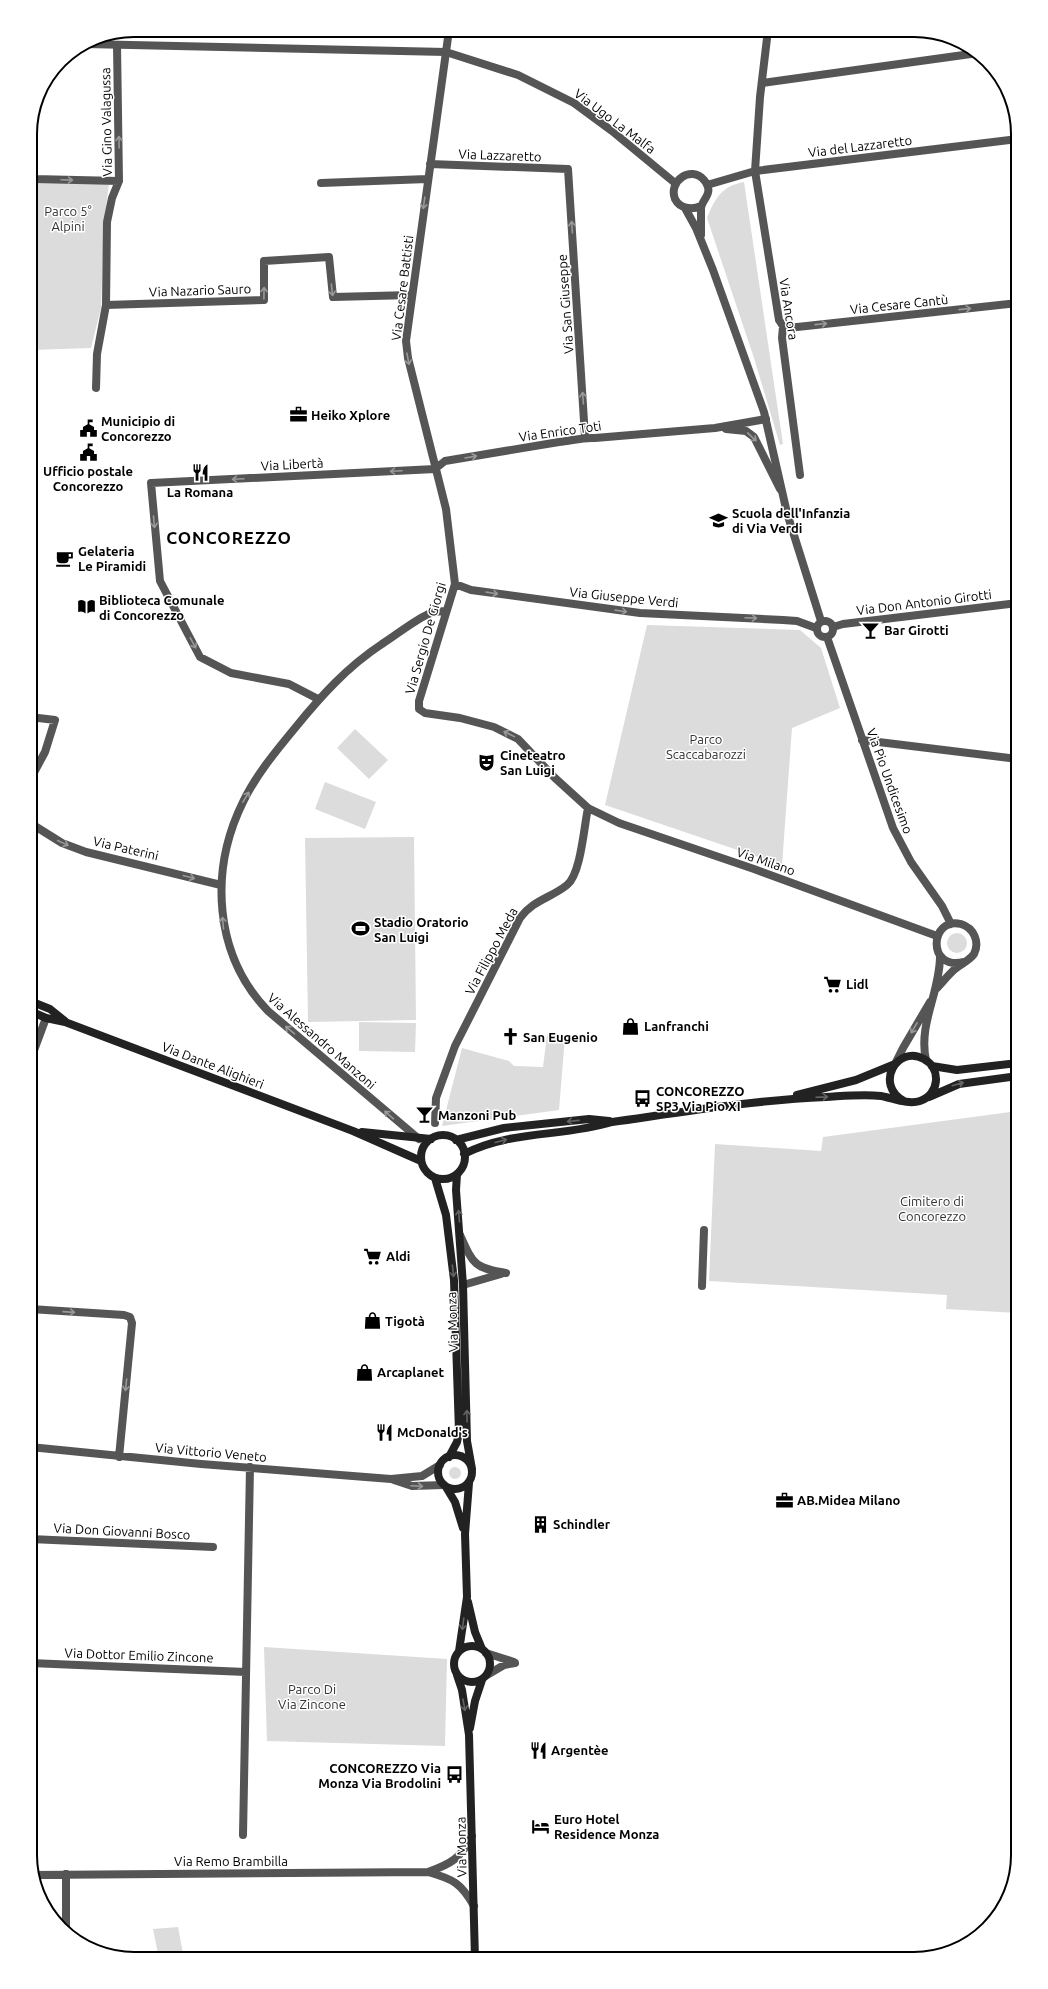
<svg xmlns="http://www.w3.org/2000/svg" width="1048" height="1989" font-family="Ubuntu,sans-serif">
  <rect width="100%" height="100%" fill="#fff"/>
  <path fill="#dcdcdc" d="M 744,182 L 783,444 L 780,445 L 754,358 L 707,218 C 715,198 722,186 744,182 Z
    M 35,183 L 109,183 L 104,223 L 101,308 L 91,348 L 30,350 L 30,187 Z
    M 647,625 L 800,630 L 821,648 L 840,708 L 792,728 L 782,865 L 605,805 Z
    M 355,729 L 388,760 L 369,779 L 337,748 Z
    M 325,782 L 376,802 L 365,829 L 315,809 Z
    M 414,837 L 416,1020 L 308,1022 L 305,838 Z
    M947 943a10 10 0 1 1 20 0a10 10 0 1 1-20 0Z
    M 359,1022 L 416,1023 L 415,1052 L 359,1051 Z
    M 547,1035 L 565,1037 L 559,1110 L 442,1126 L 462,1048 L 509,1061 L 514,1066 L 543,1067 Z
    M 1018,1111 L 1018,1313 L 946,1309 L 947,1295 L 709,1281 L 715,1144 L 821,1151 L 823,1137 Z
    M449 1473a6 6 0 1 1 12 0a6 6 0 1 1-12 0Z
    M 264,1647 L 447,1659 L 445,1746 L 267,1741 Z
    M 178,1927 L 184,1959 L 159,1959 L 153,1929 Z"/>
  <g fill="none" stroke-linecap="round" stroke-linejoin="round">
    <path stroke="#555" stroke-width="8" d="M 446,52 L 406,341 L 408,358 L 446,509 L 455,584 L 419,701 L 419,709 L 425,713 L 460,718 L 494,727 L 518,739 L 555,778 L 588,808 L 619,823 L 754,869 L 937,936
      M 762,83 L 978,53
      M 430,164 L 568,169 L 585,437
      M 755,171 L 779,320 L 783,326 L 782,338 L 800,475
      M 30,173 L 34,179 L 119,181
      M 321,183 L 427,179
      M 106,305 L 264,300 L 264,261 L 329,257 L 333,297 L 412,295
      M 783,326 L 788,328 L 1018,303
      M 96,388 L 97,354 L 106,305 L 107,222 L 112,198 L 119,181 L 117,45
      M 726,429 L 746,431 L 754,437 L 780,489
      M 435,469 L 445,461 L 559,442 C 571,441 583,437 595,438 L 715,428 L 766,419
      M 455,584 L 471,590 L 640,613 L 783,620 L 797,621 L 816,628
      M 833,627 L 843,624 L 1018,603
      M 318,699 L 289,684 L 231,673 L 200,657 L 160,581 L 151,483 L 435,469
      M 862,740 L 1018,759
      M 30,780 L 45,752 L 55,720 L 30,717
      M 30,823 L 62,843 L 86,852 L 221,885
      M 435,1123 L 436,1098 L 455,1046 L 520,918 C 533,900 551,898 567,885 C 581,874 584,826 588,808
      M 419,1139 L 268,1011 C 214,955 209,871 243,802 C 256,775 276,751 295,728 C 321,696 347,667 382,644 C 395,636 417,618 431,613 C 435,612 441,611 445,611
      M 460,1235 C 473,1264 474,1268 506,1273
      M 463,1285 L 501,1274
      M 702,1286 L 704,1230
      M 30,1309 L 124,1315 L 130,1317 L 132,1323 L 119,1457
      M 30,1447 L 201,1464 L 391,1479 L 422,1476 L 440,1465
      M 394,1480 L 412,1486 L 444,1485
      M 30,1539 L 213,1547
      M 486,1653 L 514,1662
      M 30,1663 L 246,1672
      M 487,1675 L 504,1665 L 515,1663
      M 243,1835 L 250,1467
      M 428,1872 C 451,1864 461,1858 472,1836
      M 66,1874 L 66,1929
      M 34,1875 L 428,1872 C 453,1879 461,1883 474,1906"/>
    <path stroke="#555" stroke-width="8" d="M 85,44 L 446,52 L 518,75 L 574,103 L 612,131 L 675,183
      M 446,52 L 449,30
      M 755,171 L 760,97 L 768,30
      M 707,185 L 755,171 L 1018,139
      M 685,208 L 696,228 L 713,270 L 764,412 L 787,513 L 821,621
      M 701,235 C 701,226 701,217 701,208 C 702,199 715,193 704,180 C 691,165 668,181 675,199 C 680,209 692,210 701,206
      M817 629a8 8 0 1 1 16 0a8 8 0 1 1-16 0Z
      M 827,637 L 893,828 L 911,862 L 942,906 L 951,924
      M 936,989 C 942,983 948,975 955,969 C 961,964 970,960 974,954 C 980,942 974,928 961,924 C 930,916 926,971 964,962
      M 926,1060 C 918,1024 940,993 940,956
      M 30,1061 L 46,1018
      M 895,1064 L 903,1048 L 930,1002"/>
    <path stroke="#222" stroke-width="8" d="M 30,1001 L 50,1009 L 65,1021
      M 30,1011 L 46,1018 L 65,1022 L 353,1131 L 421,1161
      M 932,1066 L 957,1070 L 1018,1063
      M 797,1095 L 856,1080 L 895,1064
      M 929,1097 L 959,1084 L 1018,1076
      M 362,1132 L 431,1139
      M421 1157a22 22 0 1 1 44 0a22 22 0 1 1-44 0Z
      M 456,1140 L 504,1128 L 589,1119 L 609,1121
      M 464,1154 C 510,1130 564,1137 612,1122 C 683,1112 755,1100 826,1097 C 844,1096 863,1094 881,1096 C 893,1098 908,1105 920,1101 C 939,1095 942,1069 924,1059 C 897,1044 874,1085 904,1101
      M 457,1174 L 456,1190 L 463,1285 L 467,1441 L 472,1469
      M 435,1178 L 446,1215 L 454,1280 L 459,1432 L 457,1442 L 449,1457
      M438 1472a17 17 0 1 1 34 0a17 17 0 1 1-34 0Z
      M 446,1487 L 455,1502 L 463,1528
      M 468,1602 L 475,1632 L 482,1649
      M454 1664a18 18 0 1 1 36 0a18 18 0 1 1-36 0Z
      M 459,1651 L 467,1597 L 465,1534 L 469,1483
      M 457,1675 L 462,1690 L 469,1735 L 475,1959
      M 470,1728 L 475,1701 L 482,1680"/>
  </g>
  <defs><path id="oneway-shaft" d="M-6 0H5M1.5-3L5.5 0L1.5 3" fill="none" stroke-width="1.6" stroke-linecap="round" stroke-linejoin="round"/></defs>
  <g stroke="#999">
    <use href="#oneway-shaft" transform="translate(119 142) rotate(-91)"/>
    <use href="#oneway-shaft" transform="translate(67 180) rotate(2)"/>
    <use href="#oneway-shaft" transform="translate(424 203) rotate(98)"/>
    <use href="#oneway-shaft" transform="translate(572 227) rotate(-94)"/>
    <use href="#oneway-shaft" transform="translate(332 290) rotate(84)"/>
    <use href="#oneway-shaft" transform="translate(264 293) rotate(-89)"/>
    <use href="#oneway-shaft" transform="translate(965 309) rotate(-6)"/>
    <use href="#oneway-shaft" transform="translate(821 324) rotate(-6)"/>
    <use href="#oneway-shaft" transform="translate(408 359) rotate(79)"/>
    <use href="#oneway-shaft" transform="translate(583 398) rotate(-94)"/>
    <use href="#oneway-shaft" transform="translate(752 437) rotate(44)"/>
    <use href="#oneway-shaft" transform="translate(471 457) rotate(-10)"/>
    <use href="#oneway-shaft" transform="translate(396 471) rotate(177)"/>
    <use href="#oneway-shaft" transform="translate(238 479) rotate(177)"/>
    <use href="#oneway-shaft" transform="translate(154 522) rotate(85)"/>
    <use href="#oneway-shaft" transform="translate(492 593) rotate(8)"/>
    <use href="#oneway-shaft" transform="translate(621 611) rotate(8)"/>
    <use href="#oneway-shaft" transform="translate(751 618) rotate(2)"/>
    <use href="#oneway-shaft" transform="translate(193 643) rotate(62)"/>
    <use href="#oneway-shaft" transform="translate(509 734) rotate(-154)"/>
    <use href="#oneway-shaft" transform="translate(246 797) rotate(-58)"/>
    <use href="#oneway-shaft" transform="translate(63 843) rotate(25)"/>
    <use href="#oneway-shaft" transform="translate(189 877) rotate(15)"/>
    <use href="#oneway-shaft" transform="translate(223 923) rotate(-95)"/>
    <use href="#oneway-shaft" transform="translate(914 1028) rotate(120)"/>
    <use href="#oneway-shaft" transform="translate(290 1030) rotate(-140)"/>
    <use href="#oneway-shaft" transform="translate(389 1115) rotate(-139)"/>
    <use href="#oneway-shaft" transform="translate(69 1312) rotate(4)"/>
    <use href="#oneway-shaft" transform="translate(126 1385) rotate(96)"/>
    <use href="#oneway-shaft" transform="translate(417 1486) rotate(3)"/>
  </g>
  <g stroke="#646464">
    <use href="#oneway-shaft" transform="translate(958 1084) rotate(-16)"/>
    <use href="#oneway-shaft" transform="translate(822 1097) rotate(-2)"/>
    <use href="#oneway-shaft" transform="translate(573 1121) rotate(174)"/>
    <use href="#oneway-shaft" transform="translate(501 1141) rotate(-15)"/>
    <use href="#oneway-shaft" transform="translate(459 1216) rotate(-95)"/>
    <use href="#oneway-shaft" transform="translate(453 1271) rotate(84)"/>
    <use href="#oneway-shaft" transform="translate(467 1416) rotate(-91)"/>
    <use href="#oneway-shaft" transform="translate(463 1624) rotate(98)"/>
    <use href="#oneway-shaft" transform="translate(464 1705) rotate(80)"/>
  </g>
  <defs>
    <symbol id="office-bare" viewBox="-9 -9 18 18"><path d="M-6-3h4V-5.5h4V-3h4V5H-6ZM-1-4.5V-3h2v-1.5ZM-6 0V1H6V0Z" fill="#000" stroke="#fff" stroke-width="2.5" paint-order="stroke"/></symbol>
    <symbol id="civic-bare" viewBox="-9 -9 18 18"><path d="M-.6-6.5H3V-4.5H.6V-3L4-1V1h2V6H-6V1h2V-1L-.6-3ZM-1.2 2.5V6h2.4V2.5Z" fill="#000" stroke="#fff" stroke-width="2.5" paint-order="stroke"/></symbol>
    <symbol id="restaurant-bare" viewBox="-9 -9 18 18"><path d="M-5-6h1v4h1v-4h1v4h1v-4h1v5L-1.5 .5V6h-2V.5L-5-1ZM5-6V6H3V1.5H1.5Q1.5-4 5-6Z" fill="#000" stroke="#fff" stroke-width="2.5" paint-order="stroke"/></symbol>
    <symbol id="school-bare" viewBox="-9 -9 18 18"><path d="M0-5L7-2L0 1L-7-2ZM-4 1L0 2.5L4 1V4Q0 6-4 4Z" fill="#000" stroke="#fff" stroke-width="2.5" paint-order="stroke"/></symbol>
    <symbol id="cafe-bare" viewBox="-9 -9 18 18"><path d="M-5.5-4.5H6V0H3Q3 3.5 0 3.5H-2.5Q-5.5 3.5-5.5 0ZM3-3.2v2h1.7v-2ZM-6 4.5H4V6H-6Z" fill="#000" stroke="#fff" stroke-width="2.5" paint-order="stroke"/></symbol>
    <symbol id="library-bare" viewBox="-9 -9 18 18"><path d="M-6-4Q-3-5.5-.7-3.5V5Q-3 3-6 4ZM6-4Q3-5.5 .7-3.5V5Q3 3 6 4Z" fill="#000" stroke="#fff" stroke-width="2.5" paint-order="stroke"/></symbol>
    <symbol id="bar-bare" viewBox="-9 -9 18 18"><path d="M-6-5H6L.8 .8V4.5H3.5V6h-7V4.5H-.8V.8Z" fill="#000" stroke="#fff" stroke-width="2.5" paint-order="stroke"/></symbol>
    <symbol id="theatre-bare" viewBox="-9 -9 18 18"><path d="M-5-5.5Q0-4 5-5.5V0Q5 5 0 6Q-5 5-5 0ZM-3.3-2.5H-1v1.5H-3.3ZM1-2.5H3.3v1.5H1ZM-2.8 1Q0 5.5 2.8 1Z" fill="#000" stroke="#fff" stroke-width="2.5" paint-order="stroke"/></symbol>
    <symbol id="stadium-bare" viewBox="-9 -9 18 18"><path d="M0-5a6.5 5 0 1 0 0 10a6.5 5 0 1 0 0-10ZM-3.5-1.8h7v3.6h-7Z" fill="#000" stroke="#fff" stroke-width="2.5" paint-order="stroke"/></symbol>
    <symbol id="supermarket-bare" viewBox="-9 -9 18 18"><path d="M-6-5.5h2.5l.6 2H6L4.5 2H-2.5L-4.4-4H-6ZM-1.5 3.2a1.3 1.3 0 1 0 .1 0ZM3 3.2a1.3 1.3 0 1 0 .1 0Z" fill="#000" stroke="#fff" stroke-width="2.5" paint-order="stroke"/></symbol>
    <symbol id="shop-bare" viewBox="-9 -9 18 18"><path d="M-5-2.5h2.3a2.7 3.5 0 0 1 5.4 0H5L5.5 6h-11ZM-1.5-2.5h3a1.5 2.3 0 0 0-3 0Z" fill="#000" stroke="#fff" stroke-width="2.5" paint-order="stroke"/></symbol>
    <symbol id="church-bare" viewBox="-9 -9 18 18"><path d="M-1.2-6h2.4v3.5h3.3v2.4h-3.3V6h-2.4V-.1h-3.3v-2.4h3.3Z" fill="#000" stroke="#fff" stroke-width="2.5" paint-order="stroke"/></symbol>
    <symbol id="bus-bare" viewBox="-9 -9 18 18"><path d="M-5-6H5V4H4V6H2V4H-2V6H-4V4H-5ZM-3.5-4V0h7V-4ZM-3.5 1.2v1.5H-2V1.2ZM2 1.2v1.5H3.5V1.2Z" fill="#000" stroke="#fff" stroke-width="2.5" paint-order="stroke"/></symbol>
    <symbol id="building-bare" viewBox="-9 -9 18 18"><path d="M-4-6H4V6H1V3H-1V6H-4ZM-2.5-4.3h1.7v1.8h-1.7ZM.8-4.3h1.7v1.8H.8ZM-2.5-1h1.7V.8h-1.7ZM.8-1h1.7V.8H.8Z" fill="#000" stroke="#fff" stroke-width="2.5" paint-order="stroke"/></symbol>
    <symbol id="hotel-bare" viewBox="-9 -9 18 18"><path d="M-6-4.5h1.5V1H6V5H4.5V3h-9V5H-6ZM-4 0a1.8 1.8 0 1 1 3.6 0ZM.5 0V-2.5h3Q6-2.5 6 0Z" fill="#000" stroke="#fff" stroke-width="2.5" paint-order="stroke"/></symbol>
  </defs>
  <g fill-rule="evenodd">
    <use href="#office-bare" x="286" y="402" width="25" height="25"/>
    <use href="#civic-bare" x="76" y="416" width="25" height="25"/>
    <use href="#civic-bare" x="76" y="440" width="25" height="25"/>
    <use href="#restaurant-bare" x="188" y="460" width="25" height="25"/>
    <use href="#school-bare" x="706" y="508" width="25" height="25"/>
    <use href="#cafe-bare" x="52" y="546" width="25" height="25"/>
    <use href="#library-bare" x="74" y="594" width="25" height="25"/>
    <use href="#bar-bare" x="858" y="618" width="25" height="25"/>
    <use href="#theatre-bare" x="474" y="750" width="25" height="25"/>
    <use href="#stadium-bare" x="348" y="916" width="25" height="25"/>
    <use href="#supermarket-bare" x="820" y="972" width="25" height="25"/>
    <use href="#shop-bare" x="618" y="1014" width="25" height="25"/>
    <use href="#church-bare" x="498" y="1024" width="25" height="25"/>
    <use href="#bus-bare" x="630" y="1086" width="25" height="25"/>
    <use href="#bar-bare" x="412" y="1102" width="25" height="25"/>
    <use href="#supermarket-bare" x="360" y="1244" width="25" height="25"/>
    <use href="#shop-bare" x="360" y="1308" width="25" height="25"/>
    <use href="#shop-bare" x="352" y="1360" width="25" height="25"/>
    <use href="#restaurant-bare" x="372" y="1420" width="25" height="25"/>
    <use href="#office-bare" x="772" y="1488" width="25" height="25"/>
    <use href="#building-bare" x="528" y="1512" width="25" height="25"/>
    <use href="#restaurant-bare" x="526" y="1738" width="25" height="25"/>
    <use href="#bus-bare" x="442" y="1762" width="25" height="25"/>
    <use href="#hotel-bare" x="528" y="1814" width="25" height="25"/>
  </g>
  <g text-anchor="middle" stroke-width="3" stroke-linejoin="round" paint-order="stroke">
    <g font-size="13" fill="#000" stroke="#fff">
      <text transform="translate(615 121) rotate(37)" y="5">Via Ugo La Malfa</text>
      <text transform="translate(106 122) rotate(-91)" y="5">Via Gino Valagussa</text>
      <text transform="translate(860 146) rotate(-7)" y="5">Via del Lazzaretto</text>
      <text transform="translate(500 155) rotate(2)" y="5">Via Lazzaretto</text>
      <text transform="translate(402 288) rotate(-83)" y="5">Via Cesare Battisti</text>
      <text transform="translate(200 290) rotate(-2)" y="5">Via Nazario Sauro</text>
      <text transform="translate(565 304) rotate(-94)" y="5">Via San Giuseppe</text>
      <text transform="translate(899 304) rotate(-6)" y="5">Via Cesare Cantù</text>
      <text transform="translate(789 309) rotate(81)" y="5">Via Ancora</text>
      <text transform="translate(560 431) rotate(-8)" y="5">Via Enrico Toti</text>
      <text transform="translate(292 464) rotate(-3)" y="5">Via Libertà</text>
      <text transform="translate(624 597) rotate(6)" y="5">Via Giuseppe Verdi</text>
      <text transform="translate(924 602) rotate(-7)" y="5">Via Don Antonio Girotti</text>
      <text transform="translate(425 638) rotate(-74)" y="5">Via Sergio De Giorgi</text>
      <text transform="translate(890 781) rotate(70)" y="5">Via Pio Undicesimo</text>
      <text transform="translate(126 848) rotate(13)" y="5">Via Paterini</text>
      <text transform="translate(766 861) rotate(19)" y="5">Via Milano</text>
      <text transform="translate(491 951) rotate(-62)" y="5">Via Filippo Meda</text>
      <text transform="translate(322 1041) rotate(41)" y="5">Via Alessandro Manzoni</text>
      <text transform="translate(213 1065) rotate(21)" y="5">Via Dante Alighieri</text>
      <text transform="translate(452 1322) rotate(-92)" y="5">Via Monza</text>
      <text transform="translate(211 1452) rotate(5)" y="5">Via Vittorio Veneto</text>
      <text transform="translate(122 1531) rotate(3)" y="5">Via Don Giovanni Bosco</text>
      <text transform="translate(139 1655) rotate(2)" y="5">Via Dottor Emilio Zincone</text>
      <text transform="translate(461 1847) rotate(-91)" y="5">Via Monza</text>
      <text x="231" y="1866">Via Remo Brambilla</text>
    </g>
    <g font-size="13" fill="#333" stroke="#fff">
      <text x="68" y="216">Parco 5°<tspan x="68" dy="15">Alpini</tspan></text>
      <text x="706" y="744">Parco<tspan x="706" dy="15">Scaccabarozzi</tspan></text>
      <text x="932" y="1206">Cimitero di<tspan x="932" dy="15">Concorezzo</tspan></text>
      <text x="312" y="1694">Parco Di<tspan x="312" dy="15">Via Zincone</tspan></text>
    </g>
    <g font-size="13" font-weight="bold" fill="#000" stroke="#fff" text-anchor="start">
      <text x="311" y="420">Heiko Xplore</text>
      <text x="101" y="426">Municipio di<tspan x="101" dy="15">Concorezzo</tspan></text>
      <text x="88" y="476" text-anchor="middle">Ufficio postale<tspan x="88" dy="15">Concorezzo</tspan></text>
      <text x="200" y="497" text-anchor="middle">La Romana</text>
      <text x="732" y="518">Scuola dell'Infanzia<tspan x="732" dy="15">di Via Verdi</tspan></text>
      <text x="78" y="556">Gelateria<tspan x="78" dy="15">Le Piramidi</tspan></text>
      <text x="99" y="605">Biblioteca Comunale<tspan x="99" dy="15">di Concorezzo</tspan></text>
      <text x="884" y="635">Bar Girotti</text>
      <text x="500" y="760">Cineteatro<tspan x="500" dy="15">San Luigi</tspan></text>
      <text x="374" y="927">Stadio Oratorio<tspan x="374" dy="15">San Luigi</tspan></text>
      <text x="846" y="989">Lidl</text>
      <text x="644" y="1031">Lanfranchi</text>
      <text x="523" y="1042">San Eugenio</text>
      <text x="656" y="1096">CONCOREZZO<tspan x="656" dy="15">SP3 Via Pio XI</tspan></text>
      <text x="438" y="1120">Manzoni Pub</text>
      <text x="386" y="1261">Aldi</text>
      <text x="385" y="1326">Tigotà</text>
      <text x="377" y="1377">Arcaplanet</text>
      <text x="397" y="1437">McDonald's</text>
      <text x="797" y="1505">AB.Midea Milano</text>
      <text x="553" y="1529">Schindler</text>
      <text x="551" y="1755">Argentèe</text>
      <text x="441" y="1773" text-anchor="end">CONCOREZZO Via<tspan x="441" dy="15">Monza Via Brodolini</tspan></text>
      <text x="554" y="1824">Euro Hotel<tspan x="554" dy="15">Residence Monza</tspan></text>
    </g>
    <g font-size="17" font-weight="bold" letter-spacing="1" fill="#000" stroke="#fff">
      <text x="229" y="544">CONCOREZZO</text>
    </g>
  </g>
  <path d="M0 0H1048V1989H0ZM134 37H914A97 97 0 0 1 1011 134V1855A97 97 0 0 1 914 1952H134A97 97 0 0 1 37 1855V134A97 97 0 0 1 134 37Z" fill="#fff" fill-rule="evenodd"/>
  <path fill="none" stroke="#000" stroke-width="2" d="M134 37H914A97 97 0 0 1 1011 134V1855A97 97 0 0 1 914 1952H134A97 97 0 0 1 37 1855V134A97 97 0 0 1 134 37Z"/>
</svg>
